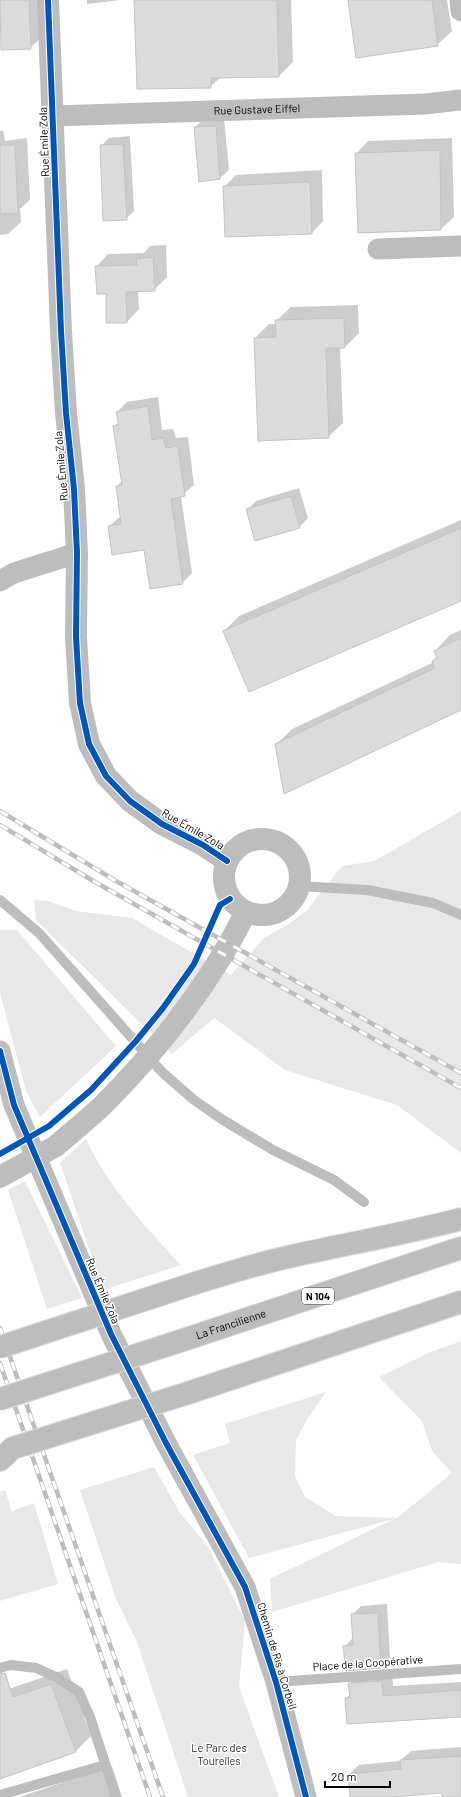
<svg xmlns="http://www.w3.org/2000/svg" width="461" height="1797" font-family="Barlow,sans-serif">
  <rect width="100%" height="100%" fill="#fff"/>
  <path fill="#e8e8e8" d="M 461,811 L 461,1153 L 397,1105 L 285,1070 L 214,1018 L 172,1054 L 36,920 L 34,900 L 48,901 L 76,911 L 132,918 L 231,975 L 264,938 L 289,924 L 307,910 L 342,866 L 374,861 Z
    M 0,930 L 17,930 L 116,1046 L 40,1117 L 26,1091 L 0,993 Z
    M 86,1139 C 108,1187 145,1226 181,1265 L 103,1290 L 60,1163 Z
    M 25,1181 L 82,1298 L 47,1309 L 8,1190 Z
    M 461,1341 L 461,1564 L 439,1562 L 272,1612 L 270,1579 L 394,1519 L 249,1558 L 193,1455 L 230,1443 L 225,1424 L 326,1392 L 308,1418 L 296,1440 L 295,1476 L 305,1497 L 336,1516 L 397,1518 L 452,1473 L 432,1451 L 422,1421 L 379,1377 L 428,1353 Z
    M 154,1467 L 180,1513 L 207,1545 L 245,1621 L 239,1687 L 279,1797 L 188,1797 L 137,1642 L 116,1599 L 80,1490 Z
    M 5,1490 L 12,1511 L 34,1503 L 58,1584 L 0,1601 L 0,1492 Z"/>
  <path fill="#0003" d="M 0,0 L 38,0 L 39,40 L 30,48 Z
    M 87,0 L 121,0 L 87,4 Z
    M 135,0 L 291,0 L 293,62 L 279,76 L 221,77 L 210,87 Z
    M 349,0 L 447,0 L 452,31 L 437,45 Z
    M 224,118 L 229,170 L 220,178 L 195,127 L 204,119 Z
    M 3,130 L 5,141 L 27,138 L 30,200 L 20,209 L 21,222 L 8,234 L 0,235 L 0,131 Z
    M 130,136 L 134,211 L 126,219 L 101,146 L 109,138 Z
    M 452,138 L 454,217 L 441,229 L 359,232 L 356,154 L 368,141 Z
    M 322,170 L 323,221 L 312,233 L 224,187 L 236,175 Z
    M 166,245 L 167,277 L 154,290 L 138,290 L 139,309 L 127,322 L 107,293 L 96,267 L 108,254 L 144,253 L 150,246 Z
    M 358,305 L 359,333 L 345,347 L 340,347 L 343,423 L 328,437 L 255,338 L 269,324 L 277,324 L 276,321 L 291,307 Z
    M 158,397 L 162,430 L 173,429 L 176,438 L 188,437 L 194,485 L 181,496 L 192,573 L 182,583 L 145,549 L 109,526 L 121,516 L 117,486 L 122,481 L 114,426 L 119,422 L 117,412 L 127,402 Z
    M 299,488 L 308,518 L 299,527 L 247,510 L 256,501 Z
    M 461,520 L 461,599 L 224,631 L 239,616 Z
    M 461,630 L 461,709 L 277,744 L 292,729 L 434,662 L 437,657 L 435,651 L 450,635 Z
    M 387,1604 L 390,1658 L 381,1667 L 345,1646 L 353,1638 L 352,1615 L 361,1606 Z
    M 67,1669 L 91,1736 L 75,1752 L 0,1778 L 0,1692 Z
    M 392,1672 L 393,1686 L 461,1682 L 461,1716 L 346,1699 L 350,1694 L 349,1684 L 359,1674 Z
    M 461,1747 L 461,1797 L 443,1797 L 443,1792 L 387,1797 L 351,1797 L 349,1774 L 359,1765 L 400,1761 L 411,1751 Z
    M 112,1766 L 122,1797 L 19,1797 Z"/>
  <path fill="#dbdbdb" stroke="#c3c3c3" d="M 0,0 L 29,0 L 31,49 L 1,50 Z
    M 134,0 L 277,0 L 279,77 L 211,78 L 211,88 L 137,89 Z
    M 348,0 L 432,0 L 438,46 L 356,58 Z
    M 216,126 L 220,179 L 199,182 L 194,127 Z
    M 123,144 L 127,220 L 103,221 L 100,145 Z
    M 0,145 L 15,145 L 18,213 L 0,214 Z
    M 440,150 L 441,230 L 358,233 L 355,153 Z
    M 310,182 L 312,234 L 225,237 L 223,186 Z
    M 153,257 L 155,291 L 126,292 L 127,323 L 106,323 L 106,294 L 97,294 L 95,266 L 137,265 L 136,259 Z
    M 344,318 L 345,348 L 326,348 L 329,438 L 258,441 L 254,338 L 276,337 L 275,320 Z
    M 148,406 L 152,440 L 163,438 L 166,448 L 178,446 L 185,496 L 171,499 L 183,584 L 150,589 L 144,550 L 112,555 L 108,526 L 121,524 L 116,486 L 122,485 L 113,426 L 119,425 L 116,412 Z
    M 291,496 L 300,528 L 255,541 L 246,509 Z
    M 461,528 L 461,601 L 249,692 L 223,631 Z
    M 461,638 L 461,710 L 284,794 L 275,744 L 435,668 L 432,661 L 437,658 L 434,651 Z
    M 378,1613 L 381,1668 L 346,1671 L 343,1646 L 353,1645 L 351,1614 Z
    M 5,1673 L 13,1697 L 51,1684 L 76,1752 L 0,1779 L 0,1674 Z
    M 382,1681 L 383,1696 L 461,1690 L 461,1717 L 347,1724 L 345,1698 L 350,1698 L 348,1683 Z
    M 461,1756 L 461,1797 L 442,1797 L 442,1793 L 391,1797 L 350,1797 L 348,1774 L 401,1769 L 400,1760 Z"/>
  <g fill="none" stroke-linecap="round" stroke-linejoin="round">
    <defs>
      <g id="trunk">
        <path d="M 159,1295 C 201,1281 244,1267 288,1257 C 346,1244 404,1234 461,1219"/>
        <path id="s2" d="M 174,1343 L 461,1248"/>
        <path d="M 188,1393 L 461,1302"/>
        <path d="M 0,1460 L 13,1448"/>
      </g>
    </defs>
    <use href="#trunk" stroke="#dbdbdb" stroke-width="24"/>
    <path stroke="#bdbdbd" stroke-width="10" d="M 299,886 L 367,890 L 433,903 L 461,915
      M 0,900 L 39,933 L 162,1072 L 194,1100 L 223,1120 L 273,1150 L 334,1180 L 364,1202
      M 0,1668 L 11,1665 L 36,1668 L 56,1677 L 79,1692 L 90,1717 L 116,1797
      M 276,1682 L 461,1669
      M 0,1795 L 105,1765"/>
    <g stroke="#bdbdbd" stroke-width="21">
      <path d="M 460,0 L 461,11"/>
      <path id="s1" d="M 53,116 L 425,104 L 461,100"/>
      <path d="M 378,249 L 461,246"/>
      <path d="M 0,581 L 14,573 L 77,553"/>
      <path d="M 0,1051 L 14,1105 L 111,1334 L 166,1443 L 245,1587 L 276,1682 L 306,1797"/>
    </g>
    <path stroke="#bdbdbd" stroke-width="22" d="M 48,0 L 61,331 L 66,413 L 74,489 L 77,553 L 76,637 L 80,703 L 89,744 L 106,776 L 130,801 L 162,824 L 203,845 L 227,861
      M224 877a38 38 0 1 1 76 0a38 38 0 1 1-76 0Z
      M 56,1146 C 71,1133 87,1120 102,1106 C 159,1049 210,984 246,912"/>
    <use href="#trunk" stroke="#bdbdbd" stroke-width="22"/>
    <defs>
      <path id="rail" d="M 0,811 L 116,881 L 461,1073
        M 0,825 L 95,882 L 461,1088
        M 0,1328 L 163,1797
        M 0,1363 L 150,1797"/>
    </defs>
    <use href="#rail" stroke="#bdbdbd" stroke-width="4.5"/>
    <use href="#rail" stroke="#fff" stroke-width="3" stroke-dasharray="9" stroke-linecap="butt"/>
    <defs>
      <path id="trunk-bridge" d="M 0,1347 L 159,1295
        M 0,1399 L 174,1343
        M 13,1448 L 188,1393"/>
    </defs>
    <use href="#trunk-bridge" stroke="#dbdbdb" stroke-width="24" stroke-linecap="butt"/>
    <path stroke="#bdbdbd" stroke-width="22" d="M 0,1177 L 56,1146"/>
    <use href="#trunk-bridge" stroke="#bdbdbd" stroke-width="22"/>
    <defs>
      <path id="cycleway" d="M 48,0 L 61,331 L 66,413 L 74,489 L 77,553 L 76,637 L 80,703 L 89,744 L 106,776 L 130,801 L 162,824 L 203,845 L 227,861
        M 0,1051 L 14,1105 L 111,1334 L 166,1443 L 245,1587 L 276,1682 L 306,1797
        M 0,1154 L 49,1126 L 91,1090 L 136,1041 L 163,1008 L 194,964 L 220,905 L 230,899"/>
    </defs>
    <use href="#cycleway" stroke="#fff" stroke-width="8"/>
    <use href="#cycleway" stroke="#0057b8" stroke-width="6"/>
  </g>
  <g text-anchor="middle" stroke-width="3" stroke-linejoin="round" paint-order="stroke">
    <rect fill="#fff" stroke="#4c4c4c" stroke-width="1" x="302" y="1288" width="32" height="16" rx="3"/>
    <g font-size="10" font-weight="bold" fill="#000">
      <text x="318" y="1300">N 104</text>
    </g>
    <g font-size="11" fill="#000" stroke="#fff">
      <text dy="4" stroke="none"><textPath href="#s1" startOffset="204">Rue Gustave Eiffel</textPath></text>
      <text transform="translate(44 142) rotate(-92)" y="4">Rue Émile Zola</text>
      <text transform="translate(61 466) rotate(-95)" y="4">Rue Émile Zola</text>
      <text transform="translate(193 829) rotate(30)" y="4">Rue Émile Zola</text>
      <text transform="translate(103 1291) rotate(67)" y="4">Rue Émile Zola</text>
      <text dy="4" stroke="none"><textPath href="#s2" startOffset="60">La Francilienne</textPath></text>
      <text transform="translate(277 1656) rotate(73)" y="4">Chemin de Ris à Corbeil</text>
      <text transform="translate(368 1663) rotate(-4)" y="4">Place de la Coopérative</text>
    </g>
    <g font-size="11" fill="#2c2c2c" stroke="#fff">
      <text x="219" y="1752">Le Parc des<tspan x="219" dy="13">Tourelles</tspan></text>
    </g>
  </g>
  <path d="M325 1781v6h65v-6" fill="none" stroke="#000000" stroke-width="2"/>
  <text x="331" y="1781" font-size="12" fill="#000000" stroke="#ffffff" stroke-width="3" paint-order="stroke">20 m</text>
</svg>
